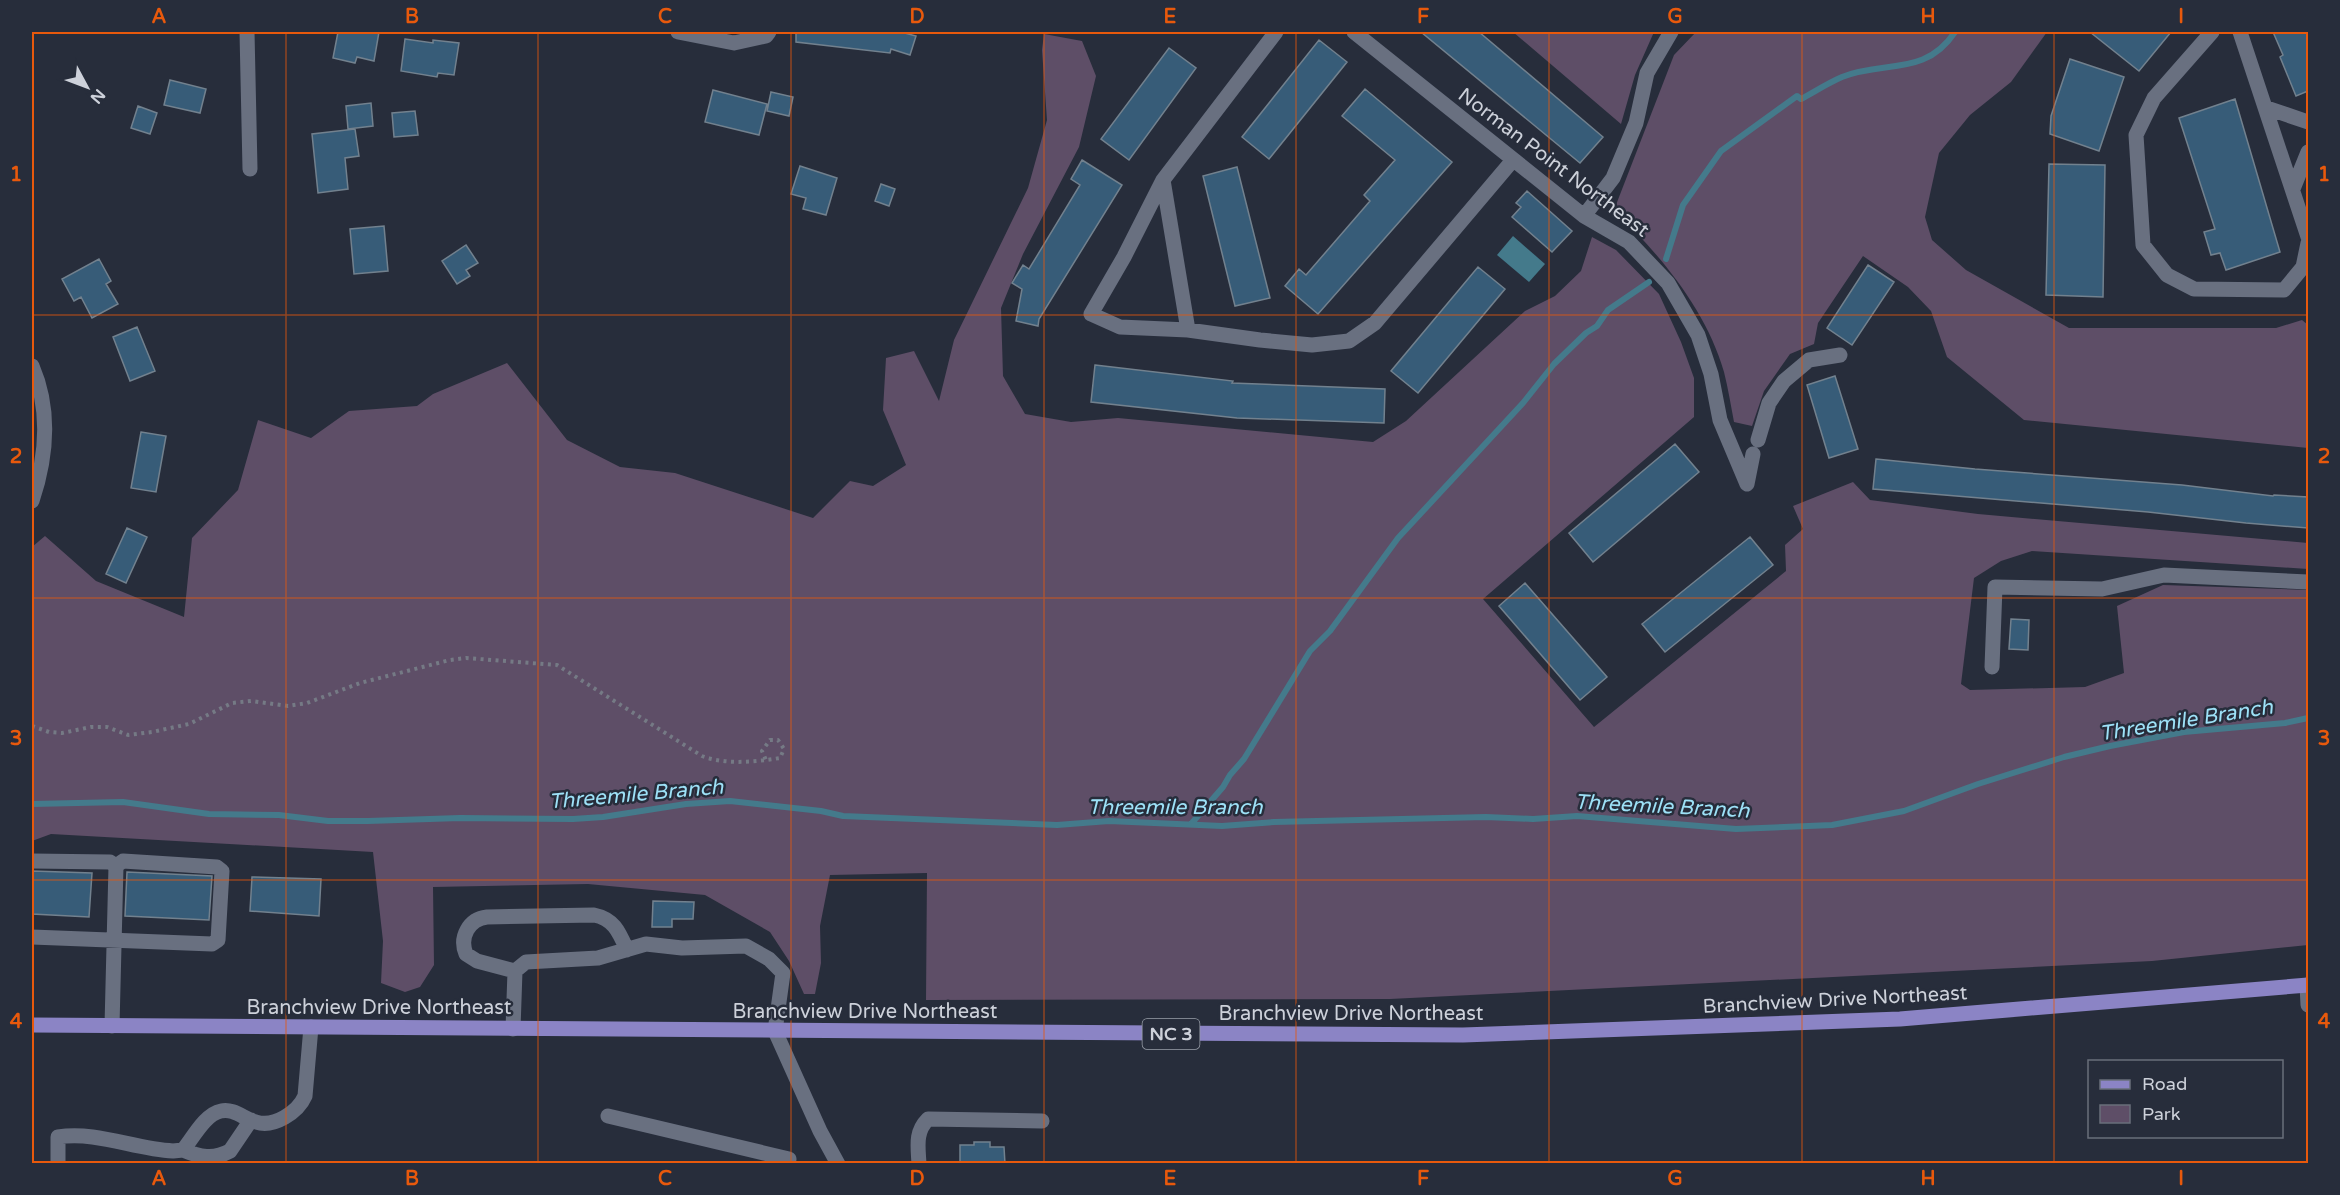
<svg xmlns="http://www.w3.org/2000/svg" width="2340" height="1195" font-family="'Varela Round',sans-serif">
  <rect width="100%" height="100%" fill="#272d3b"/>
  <path fill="#5e4e67" d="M 1513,32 L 1654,32 L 1635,75 L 1621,124 Z
    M 1696,32 L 2047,32 L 2011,82 L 1970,115 L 1939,153 L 1925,217 L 1932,240 L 1966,270 L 2069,328 L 2276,328 L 2302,320 L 2308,325 L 2308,448 L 2024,420 L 1947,357 L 1931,311 L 1908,287 L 1863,256 L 1818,323 L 1814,344 L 1790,354 L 1764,391 L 1752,426 L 1734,422 C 1731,406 1728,388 1724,372 C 1706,309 1660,255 1614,210 L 1674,55 Z
    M 1044,34 L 1082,41 L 1096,76 L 1079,147 L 1023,254 L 1001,308 L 1003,376 L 1025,414 L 1071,422 L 1118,418 L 1373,442 L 1406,421 L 1525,311 L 1555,296 L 1581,271 L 1592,237 L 1616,250 L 1659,294 L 1681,342 L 1694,378 L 1694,417 L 1483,599 L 1594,727 L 1786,571 L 1785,545 L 1803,529 L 1793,506 L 1853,482 L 1870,500 L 1978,514 L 2308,543 L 2308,569 L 2032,551 L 2001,561 L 1974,578 L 1961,684 L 1970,690 L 2085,687 L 2124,673 L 2117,606 L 2163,585 L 2308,590 L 2308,945 L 2152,961 L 1390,999 L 926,1000 L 927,873 L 830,875 L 820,926 L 821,963 L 815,994 L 804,994 L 789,961 L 770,932 L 705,895 L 588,884 L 433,887 L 434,965 L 420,987 L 405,992 L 381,983 L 383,941 L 373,852 L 51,834 L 32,841 L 32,547 L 45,536 L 96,581 L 184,617 L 192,538 L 238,490 L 258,420 L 311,438 L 349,411 L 417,406 L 433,394 L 507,363 L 567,440 L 620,467 L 675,473 L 813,518 L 850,481 L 873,486 L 906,465 L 883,410 L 886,358 L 914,351 L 939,401 L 954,340 L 1028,188 L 1047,120 L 1042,50 Z"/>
  <path fill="#447a8b" d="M 1513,236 L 1545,264 L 1529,282 L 1497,255 Z"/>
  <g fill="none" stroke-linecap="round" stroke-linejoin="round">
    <path stroke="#447a8b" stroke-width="6" d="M 1666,259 L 1683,205 L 1721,151 L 1797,96 L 1801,99 C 1814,92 1828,83 1842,77 C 1885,60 1925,77 1955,32
      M 32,804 L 123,802 L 209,814 L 279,815 L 328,821 L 368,821 L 460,818 L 573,819 L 603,817 L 686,804 L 730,801 L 821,811 L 843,816 L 1057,825 L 1109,821 L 1222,826 L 1274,822 L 1486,817 L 1533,819 L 1577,816 L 1736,829 L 1832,825 L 1904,811 L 1978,784 L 2064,757 L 2110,746 L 2184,732 L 2285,723 L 2308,718
      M 1191,824 L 1223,787 L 1230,775 L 1244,759 L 1310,651 L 1330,631 L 1398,538 L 1523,403 L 1554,364 L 1586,333 L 1597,326 L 1608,310 L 1649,282"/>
  </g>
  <path fill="#375c78" stroke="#72818e" stroke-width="1.5" d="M 338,32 L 379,32 L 374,61 L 357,57 L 355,63 L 333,58 Z
    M 796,32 L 901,32 L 916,36 L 910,55 L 891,49 L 890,53 L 796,42 Z
    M 1421,32 L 1479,32 L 1603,137 L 1580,163 Z
    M 2090,32 L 2171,32 L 2139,71 Z
    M 2273,32 L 2308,32 L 2308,91 L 2296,96 L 2280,57 L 2283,55 Z
    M 405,39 L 433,43 L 433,40 L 459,43 L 454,75 L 438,73 L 437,77 L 401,71 Z
    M 1319,40 L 1347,62 L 1269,159 L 1242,137 Z
    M 1169,48 L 1196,68 L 1129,160 L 1101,139 Z
    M 2070,59 L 2124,77 L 2099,151 L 2050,134 L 2051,116 Z
    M 170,80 L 206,89 L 200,113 L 164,105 Z
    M 1365,89 L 1452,162 L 1318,314 L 1285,286 L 1299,269 L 1306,275 L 1370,201 L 1364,195 L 1395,160 L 1342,116 Z
    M 713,90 L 767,104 L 759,135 L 705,122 Z
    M 771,92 L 793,97 L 789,116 L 767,111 Z
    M 2235,99 L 2280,252 L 2226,270 L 2220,253 L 2211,255 L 2204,232 L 2215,229 L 2179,118 Z
    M 371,103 L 373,126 L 348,129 L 346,106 Z
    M 138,106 L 157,113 L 150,134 L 131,128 Z
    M 415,111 L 418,135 L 394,137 L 392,113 Z
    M 355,129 L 359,156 L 345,158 L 348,189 L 318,193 L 312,134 Z
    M 1082,160 L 1122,185 L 1039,319 L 1038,326 L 1016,321 L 1022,289 L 1012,283 L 1023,265 L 1029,269 L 1080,185 L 1071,179 Z
    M 2049,164 L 2105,165 L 2103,297 L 2046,295 Z
    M 800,166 L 837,178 L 826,215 L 803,209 L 806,198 L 791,194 Z
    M 1237,167 L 1270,298 L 1235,306 L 1203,176 Z
    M 881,184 L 895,189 L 889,206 L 875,201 Z
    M 1527,191 L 1572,231 L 1552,252 L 1512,217 L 1521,207 L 1516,203 Z
    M 384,226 L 388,271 L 354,274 L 350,229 Z
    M 466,245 L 478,263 L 466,270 L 470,276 L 457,284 L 442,261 Z
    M 99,259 L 111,281 L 106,284 L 118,304 L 92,318 L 81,297 L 74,301 L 62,279 Z
    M 1868,265 L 1894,282 L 1852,345 L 1827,328 Z
    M 1478,267 L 1505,289 L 1418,393 L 1391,371 Z
    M 137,327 L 155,371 L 130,381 L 113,337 Z
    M 1095,365 L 1233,381 L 1232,383 L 1385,389 L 1384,423 L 1237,418 L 1091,402 Z
    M 1835,376 L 1858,449 L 1829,458 L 1807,385 Z
    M 141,432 L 166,436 L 156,492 L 131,488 Z
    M 1675,444 L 1699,472 L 1593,562 L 1569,533 Z
    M 1876,459 L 1975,469 L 2182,485 L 2273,496 L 2274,495 L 2308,497 L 2308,528 L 2246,523 L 2148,512 L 1873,489 Z
    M 127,528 L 147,537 L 126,583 L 106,574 Z
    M 1750,537 L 1773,565 L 1665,652 L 1642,624 Z
    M 1525,583 L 1607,677 L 1580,700 L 1499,606 Z
    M 2011,619 L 2029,620 L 2028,650 L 2009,649 Z
    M 32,871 L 92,873 L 89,917 L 32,914 Z
    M 127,872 L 212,876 L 209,920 L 125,916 Z
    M 252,877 L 321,879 L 319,916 L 250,911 Z
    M 653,901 L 694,902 L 693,919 L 672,919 L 672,927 L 652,927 Z
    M 974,1142 L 990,1142 L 990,1147 L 1004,1147 L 1005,1164 L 960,1164 L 960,1145 L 974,1145 Z"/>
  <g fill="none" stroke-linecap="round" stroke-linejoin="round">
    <path stroke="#757a85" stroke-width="4" stroke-dasharray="3 4.5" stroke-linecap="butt" d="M 32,726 L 49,732 L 62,733 L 91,727 L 107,727 L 128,735 L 152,732 L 189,724 L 232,703 L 251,701 L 288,706 L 307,703 L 360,683 L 450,660 L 466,658 L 557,665 L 702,756 C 726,765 754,762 780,758 L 784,749 L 778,740 L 770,740 L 762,751 L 766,760"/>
    <path stroke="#697080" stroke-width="15" d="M 247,32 L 250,169
      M 678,32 L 734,43 L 766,36 L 769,32
      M 1276,32 L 1163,180 L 1124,257 L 1091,314 L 1120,327 L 1188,330 L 1260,340 L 1312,345 L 1349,341 L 1375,323 L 1513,160
      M 1354,32 L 1584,216 L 1629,242 L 1668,283 L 1698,335 L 1711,374 L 1720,420 L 1747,484
      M 2212,32 L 2154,98 L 2136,135 L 2143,245 L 2167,275 L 2194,289 L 2284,290 L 2303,267 L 2308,243
      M 2240,32 L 2308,237
      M 2267,108 L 2308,122
      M 1163,180 L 1188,330
      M 2293,189 L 2308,152
      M 1584,216 L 1613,178 L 1636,123 L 1647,73 L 1671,32
      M 32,366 C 51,410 47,456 32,501
      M 1758,440 L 1769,403 L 1784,381 L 1809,360 L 1840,355
      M 1747,484 L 1753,454
      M 1992,667 L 1995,587 L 2102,589 L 2164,575 L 2308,582
      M 32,861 L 110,862 L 116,866
      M 32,937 L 212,944 L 218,940 L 222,871 L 217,867 L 123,861 L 116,866
      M 515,971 L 477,961 L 466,954 C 459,937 469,919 487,917 L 594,915 C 614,919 619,932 627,950
      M 2307,985 L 2308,1005
      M 112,1026 L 116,866
      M 513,1029 L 515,971 L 526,962 L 598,958 L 646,944 L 682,948 L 746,946 L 769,959 L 783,973 L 775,1031 L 820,1131 L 838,1164
      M 608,1116 L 789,1159
      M 183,1150 C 200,1157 213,1160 230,1151 L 251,1120
      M 58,1164 L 58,1137 C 97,1131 134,1149 173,1151 L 183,1150 C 193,1138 205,1114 221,1111 C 234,1108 244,1119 256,1122 C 274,1128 298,1112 305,1096 L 311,1027
      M 919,1164 C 918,1146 915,1132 928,1119 L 1042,1121"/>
    <path stroke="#8b84c5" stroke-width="15" d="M 32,1025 L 1463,1035 L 1900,1019 L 2308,985"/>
  </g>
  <path fill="none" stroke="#e8590c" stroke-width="1.5" stroke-opacity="0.55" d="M 286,32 L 286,1164M 538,32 L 538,1164M 791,32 L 791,1164M 1044,32 L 1044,1164M 1296,32 L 1296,1164M 1549,32 L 1549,1164M 1802,32 L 1802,1164M 2054,32 L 2054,1164M 32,315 L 2308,315M 32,598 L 2308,598M 32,880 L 2308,880"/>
  <g text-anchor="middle" stroke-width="5" stroke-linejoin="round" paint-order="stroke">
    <rect fill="#272d3b" stroke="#9ba0aa" stroke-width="1.5" x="1142.5" y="1019" width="57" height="30" rx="4.5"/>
    <g font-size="18" font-weight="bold" fill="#cdd1da">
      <text x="1171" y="1040">NC 3</text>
    </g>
    <g font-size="20" fill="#cdd1da" stroke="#272d3b">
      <text transform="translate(1554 162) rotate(37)" y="7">Norman Point Northeast</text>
      <text transform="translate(1835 999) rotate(-3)" y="7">Branchview Drive Northeast</text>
      <text x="379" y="1014">Branchview Drive Northeast</text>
      <text x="865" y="1018">Branchview Drive Northeast</text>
      <text x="1351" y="1020">Branchview Drive Northeast</text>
    </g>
    <g font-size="21" font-style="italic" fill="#9de1f7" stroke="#272d3b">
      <text transform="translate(2186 720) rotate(-9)" y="7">Threemile Branch</text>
      <text transform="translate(636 794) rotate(-5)" y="7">Threemile Branch</text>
      <text transform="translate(1662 806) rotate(3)" y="7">Threemile Branch</text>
      <text x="1175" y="814">Threemile Branch</text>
    </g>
  </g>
  <rect width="2340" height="1195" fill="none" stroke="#272d3b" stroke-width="66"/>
  <rect x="2088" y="1060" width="195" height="78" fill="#272d3b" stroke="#696f7b" stroke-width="1.5"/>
  <rect x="2100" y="1080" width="30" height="9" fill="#8b84c5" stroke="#696f7b" stroke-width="1.5"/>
  <text x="2142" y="1090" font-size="18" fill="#cdd1da">Road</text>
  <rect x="2100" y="1105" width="30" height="18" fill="#5e4e67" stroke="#696f7b" stroke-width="1.5"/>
  <text x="2142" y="1120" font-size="18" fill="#cdd1da">Park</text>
  <g transform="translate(87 87) rotate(131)" stroke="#272d3b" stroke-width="4.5" paint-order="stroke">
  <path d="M0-4.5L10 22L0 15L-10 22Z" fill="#cdd1da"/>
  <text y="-9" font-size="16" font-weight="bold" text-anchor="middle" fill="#cdd1da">N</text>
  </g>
  <rect x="33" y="33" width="2274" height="1129" fill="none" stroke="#e8590c" stroke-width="2"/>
  <g font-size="20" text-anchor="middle" font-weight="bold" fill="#e8590c">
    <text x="159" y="23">A</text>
    <text x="412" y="23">B</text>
    <text x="665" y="23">C</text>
    <text x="917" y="23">D</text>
    <text x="1170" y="23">E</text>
    <text x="1423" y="23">F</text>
    <text x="1675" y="23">G</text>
    <text x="1928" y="23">H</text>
    <text x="2181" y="23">I</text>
    <text x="16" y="181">1</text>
    <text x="2324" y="181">1</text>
    <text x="16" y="463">2</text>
    <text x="2324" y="463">2</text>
    <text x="16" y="745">3</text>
    <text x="2324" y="745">3</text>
    <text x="16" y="1028">4</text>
    <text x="2324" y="1028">4</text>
    <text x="159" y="1185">A</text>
    <text x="412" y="1185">B</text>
    <text x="665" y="1185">C</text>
    <text x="917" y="1185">D</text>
    <text x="1170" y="1185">E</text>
    <text x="1423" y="1185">F</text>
    <text x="1675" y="1185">G</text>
    <text x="1928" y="1185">H</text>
    <text x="2181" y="1185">I</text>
  </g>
</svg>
